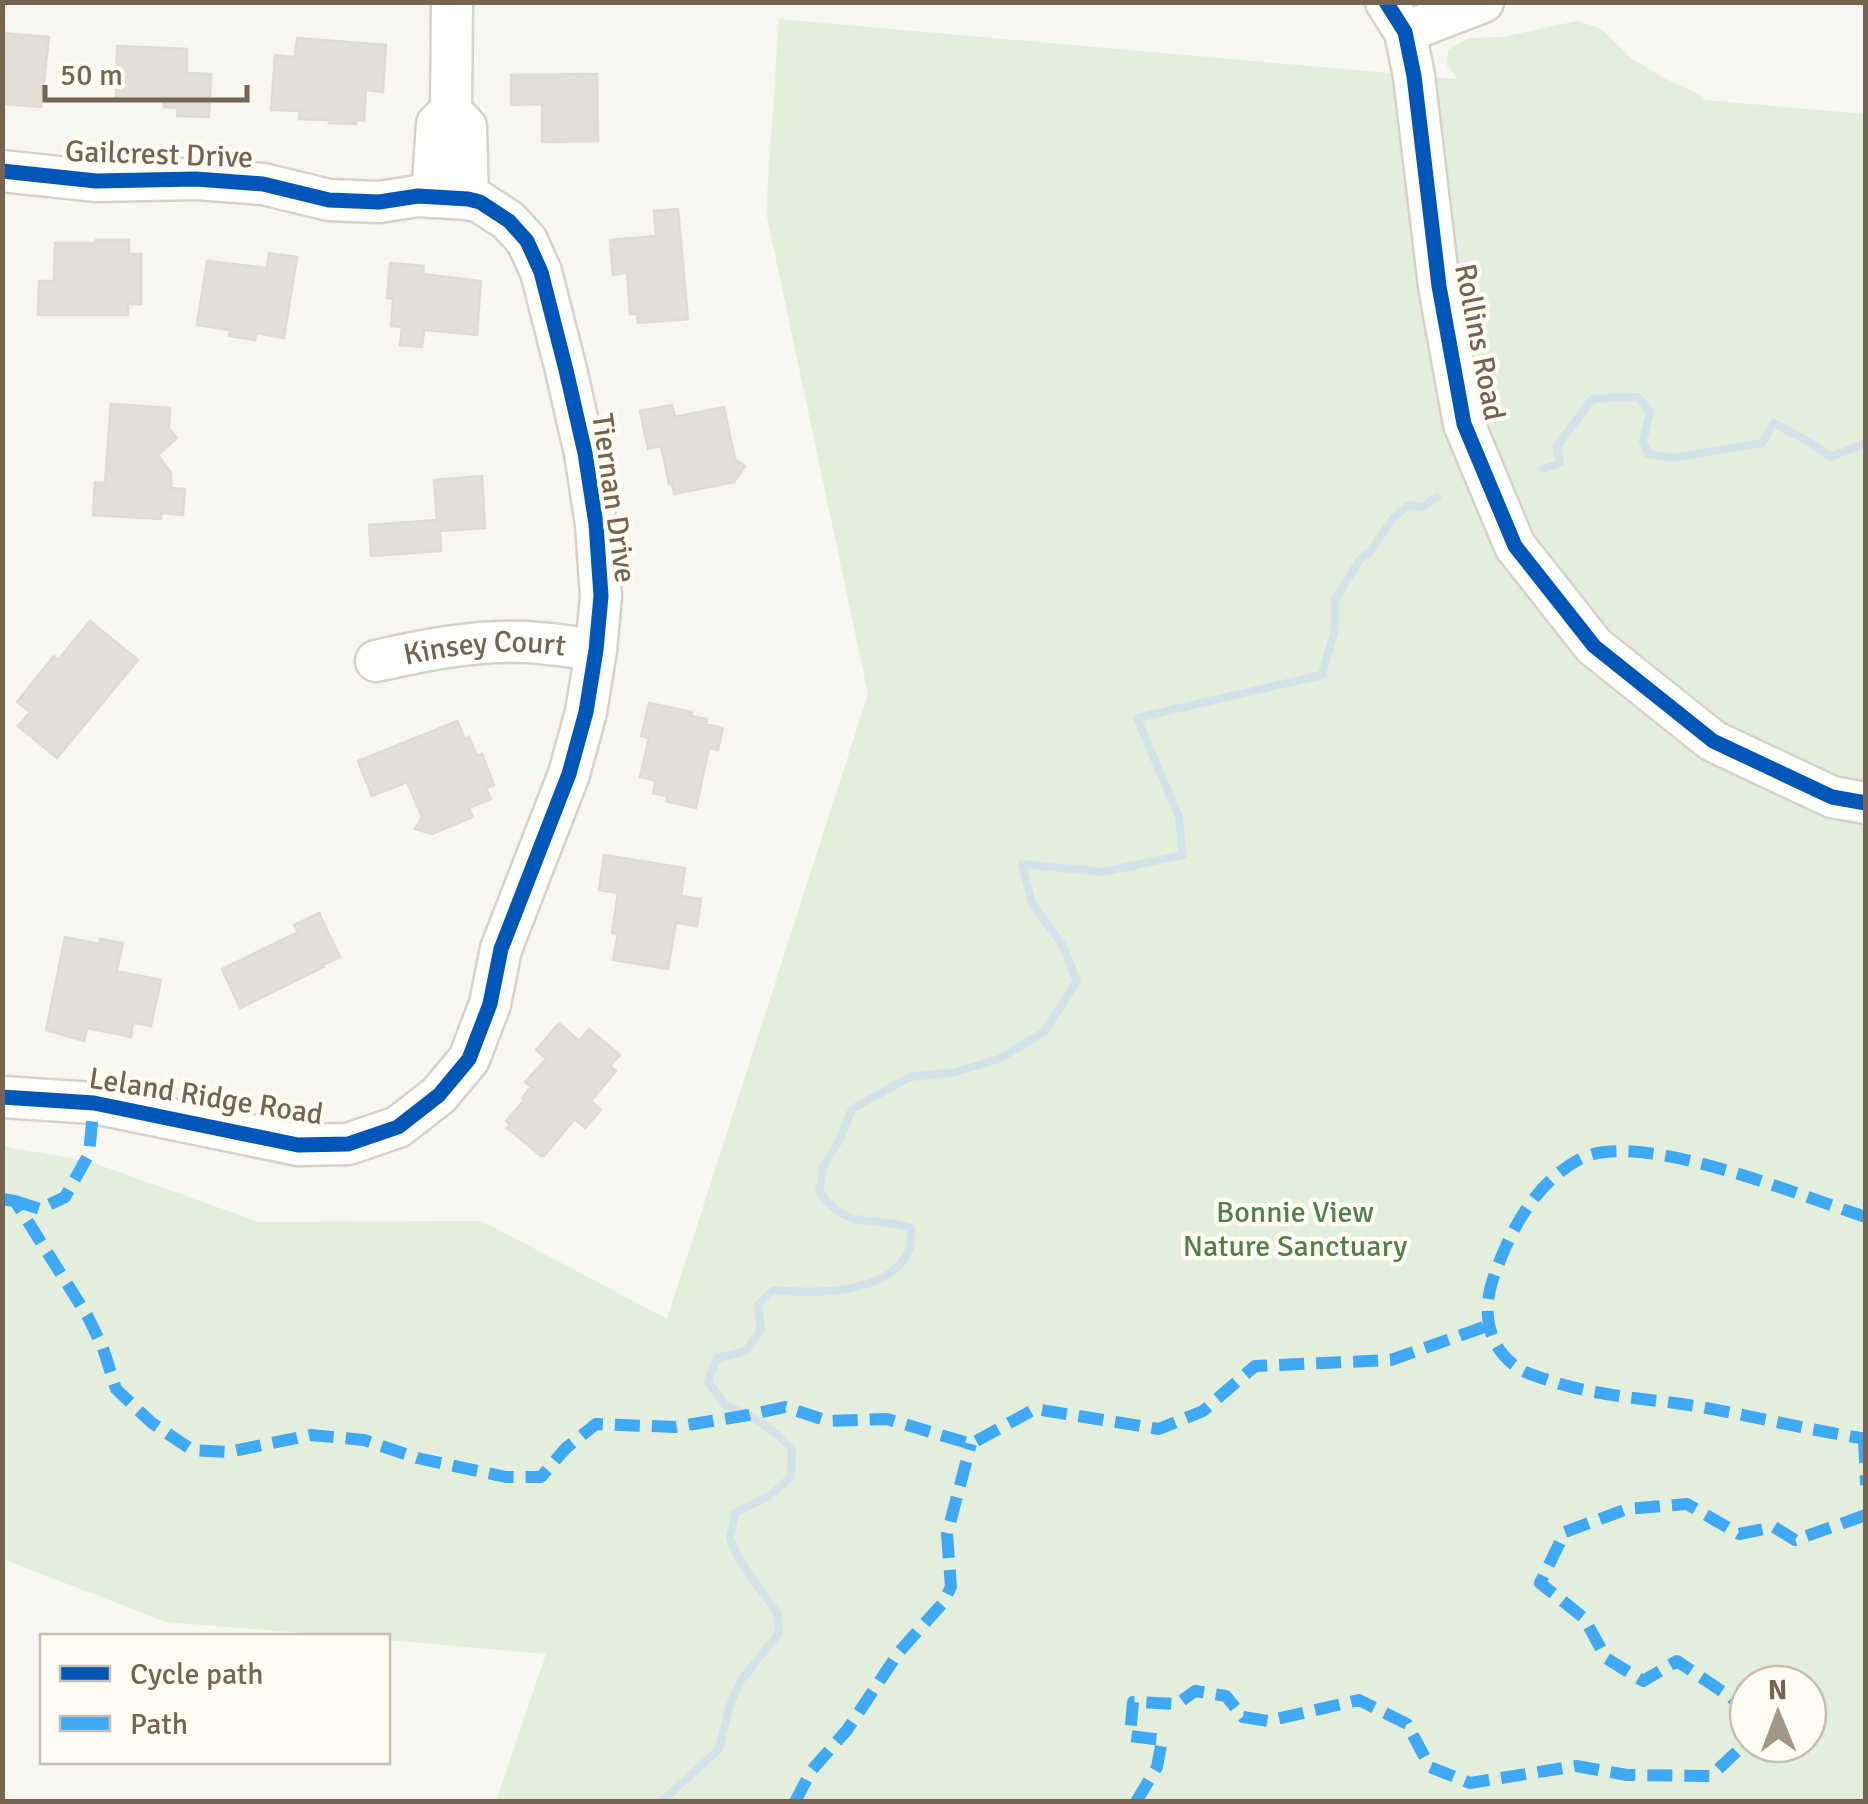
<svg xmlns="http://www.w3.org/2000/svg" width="1868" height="1804" font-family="Signika,sans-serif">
  <rect width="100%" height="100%" fill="#f8f6f0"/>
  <path fill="#e3eedc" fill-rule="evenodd" d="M 779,19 L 1456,79 L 1455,74 L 1447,66 L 1448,50 L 1469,38 L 1502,37 L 1577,21 L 1600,28 L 1631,58 L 1664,78 L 1701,95 L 1705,100 L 1865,114 L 1865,1801 L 496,1801 L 546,1654 L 388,1640 L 388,1636 L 340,1636 L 166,1622 L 3,1559 L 2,1146 L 88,1161 L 259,1222 L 482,1221 L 667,1319 L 868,694 L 766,212 ZM 1748,1684 L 1808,1684 L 1808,1744 L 1748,1744 Z"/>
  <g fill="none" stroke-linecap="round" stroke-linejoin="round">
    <path stroke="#d2e2e8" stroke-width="8" d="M 1543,469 L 1560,463 L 1557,446 L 1592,399 L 1638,397 L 1650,412 L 1643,441 L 1648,454 L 1673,458 L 1762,443 L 1774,423 L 1811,443 L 1830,457 L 1866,443
      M 661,1802 L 719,1749 L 729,1708 L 741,1680 L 779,1633 L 777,1613 L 740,1561 L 730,1539 L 735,1513 L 769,1496 L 791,1477 L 792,1449 L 777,1434 L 749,1415 L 725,1405 L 708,1382 L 717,1358 L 746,1351 L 761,1330 L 758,1305 L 773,1290 C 813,1294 889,1295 909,1251 C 912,1244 911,1236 911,1228 C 872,1214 849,1233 819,1192 L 824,1165 L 839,1141 L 852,1109 L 910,1077 L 956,1072 L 999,1059 L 1044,1032 L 1077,981 L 1063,946 L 1032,903 L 1022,864 L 1103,872 L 1183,855 L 1179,817 L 1137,718 L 1322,675 L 1335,629 L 1335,599 L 1361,558 L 1370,552 L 1393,518 L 1409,505 L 1423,507 L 1437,497"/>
  </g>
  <path fill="#e3ded7" stroke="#e0dbd2" stroke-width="2.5" d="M 2,33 L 49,37 L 41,107 L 6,104 L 7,95 L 2,94 Z
    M 297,38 L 386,45 L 383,92 L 366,90 L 364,121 L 356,120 L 356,124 L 329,123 L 329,120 L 299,119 L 300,111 L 271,110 L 275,55 L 295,57 Z
    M 117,46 L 187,49 L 187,73 L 211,74 L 209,117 L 177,116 L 178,108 L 164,107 L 164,99 L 116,98 Z
    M 597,74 L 598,141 L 542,142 L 542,104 L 511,105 L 511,75 Z
    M 678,209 L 688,319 L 638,323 L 637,314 L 630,314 L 627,273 L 613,275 L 610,240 L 656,236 L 654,211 Z
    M 96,240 L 129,240 L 129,254 L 141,254 L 141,304 L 128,304 L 128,315 L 38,315 L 39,281 L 54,281 L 55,243 L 96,243 Z
    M 269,253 L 297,257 L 284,338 L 256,333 L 255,340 L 229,336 L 230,330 L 197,325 L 207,261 L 267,268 Z
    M 390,263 L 424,266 L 423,274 L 481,281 L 477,335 L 424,330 L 422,347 L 400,345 L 402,327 L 391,326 L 393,299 L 387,298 Z
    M 111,404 L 170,408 L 169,428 L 177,438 L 158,455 L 171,473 L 171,488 L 185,489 L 183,515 L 162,513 L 161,519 L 93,515 L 95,482 L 105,483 Z
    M 672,405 L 675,417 L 724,407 L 735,459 L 745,466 L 734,482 L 674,494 L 672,483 L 669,484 L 661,446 L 648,449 L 640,411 Z
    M 482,476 L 485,528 L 440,531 L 441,551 L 371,556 L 369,525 L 437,520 L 434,480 Z
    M 90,621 L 138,660 L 57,758 L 18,726 L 30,712 L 17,702 L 54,656 L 58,660 Z
    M 649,703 L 692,712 L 691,716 L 707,719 L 706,724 L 723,728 L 718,750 L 709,748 L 696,808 L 666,801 L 667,796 L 653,793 L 656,781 L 640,777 L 649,738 L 641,736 Z
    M 457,721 L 465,739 L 469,737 L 477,756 L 482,754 L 494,785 L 486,788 L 491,799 L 469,808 L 473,817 L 432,834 L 415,829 L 422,817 L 407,782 L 372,796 L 358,761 Z
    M 604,855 L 685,868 L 681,896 L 701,899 L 697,926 L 676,923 L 668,969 L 613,960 L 618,934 L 612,933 L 618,893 L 599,890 Z
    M 319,913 L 340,957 L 323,965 L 324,967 L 240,1008 L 222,969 L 298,932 L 294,925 Z
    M 65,937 L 99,944 L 100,939 L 123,943 L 117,971 L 161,980 L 151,1026 L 133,1023 L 131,1037 L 87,1028 L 84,1041 L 46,1030 Z
    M 559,1023 L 579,1041 L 589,1029 L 620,1055 L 610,1066 L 616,1071 L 591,1101 L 601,1110 L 585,1128 L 575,1119 L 544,1156 L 542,1154 L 541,1156 L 507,1128 L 510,1125 L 506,1121 L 524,1100 L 522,1098 L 531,1087 L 525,1082 L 546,1059 L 536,1050 Z"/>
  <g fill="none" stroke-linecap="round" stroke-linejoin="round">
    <defs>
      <g id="minor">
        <path d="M 452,2 L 451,111 L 466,127 L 468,199"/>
        <path d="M 1386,2 L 1405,32 L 1414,76 L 1439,286 L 1464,424 L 1515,546 L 1594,646 L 1713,741 L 1832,797 L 1866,803"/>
        <path d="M 1405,32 L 1483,2"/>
        <path d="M 2,171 L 96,181 L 196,179 L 263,184 L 329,200 L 379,202 L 418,196 L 468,199 L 480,202 L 509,221 L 527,241 L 541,272 L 566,370 L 585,453 L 596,524 L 601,596 L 596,650 L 586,712 L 569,774 L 501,949 L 490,1004 L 469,1059 L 439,1095 L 398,1127 L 348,1144 L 298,1145 L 94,1103 L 2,1097"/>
        <path d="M 432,197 L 437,124 L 451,111"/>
        <path id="s1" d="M 376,661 C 425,650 474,640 525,642 C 549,643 572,647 596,650"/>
      </g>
    </defs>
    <use href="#minor" stroke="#d6d2cb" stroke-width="45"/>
    <use href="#minor" stroke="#fefefd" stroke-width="40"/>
    <path stroke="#3fa9f5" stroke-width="12" stroke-dasharray="25 12" stroke-linecap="butt" d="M 2,1199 L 15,1201 L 88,1317 L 103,1348 L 116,1389 L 152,1423 L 192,1450 L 228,1452 L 311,1435 L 364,1440 L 417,1458 L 506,1477 L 541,1477 L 566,1448 L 596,1424 L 675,1427 L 749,1415 L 785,1407 L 828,1421 L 887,1419 L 971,1444 L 1035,1409 L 1159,1429 L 1203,1411 L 1255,1366 L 1391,1360 L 1487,1326
      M 15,1201 L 40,1209 L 65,1197 L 89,1154 L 94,1103
      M 1866,1217 C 1802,1197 1639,1128 1580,1159 C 1534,1183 1509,1233 1493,1279 C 1482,1310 1487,1347 1517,1367 C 1524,1373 1536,1376 1545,1379 C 1595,1397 1649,1398 1701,1407 C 1756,1417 1810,1430 1866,1439
      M 1864,1438 L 1866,1485
      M 1748,1717 L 1732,1698 L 1677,1661 L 1643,1681 L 1606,1658 L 1584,1618 L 1540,1583 L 1565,1532 L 1627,1509 L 1687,1504 L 1739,1534 L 1774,1527 L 1795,1540 L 1866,1515
      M 795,1802 L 811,1771 L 847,1730 L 899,1652 L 942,1604 L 951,1587 L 947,1534 L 971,1444
      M 1136,1802 L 1157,1767 L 1162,1740 L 1130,1736 L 1133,1702 L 1177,1704 L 1195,1691 L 1226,1696 L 1243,1717 L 1268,1721 L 1359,1700 L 1407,1724 L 1430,1767 L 1470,1783 L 1576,1766 L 1627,1775 L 1711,1776 L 1748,1741"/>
    <defs>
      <path id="cycleway" d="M 1386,2 L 1405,32 L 1414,76 L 1439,286 L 1464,424 L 1515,546 L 1594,646 L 1713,741 L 1832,797 L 1866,803
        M 2,171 L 96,181 L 196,179 L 263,184 L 329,200 L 379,202 L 418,196 L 468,199 L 480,202 L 509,221 L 527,241 L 541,272 L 566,370 L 585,453 L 596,524 L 601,596 L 596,650 L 586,712 L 569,774 L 501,949 L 490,1004 L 469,1059 L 439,1095 L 398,1127 L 348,1144 L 298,1145 L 94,1103 L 2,1097"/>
    </defs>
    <use href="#cycleway" stroke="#fefbf3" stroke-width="21"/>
    <use href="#cycleway" stroke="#0057b8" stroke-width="15"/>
  </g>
  <g text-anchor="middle" stroke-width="9" stroke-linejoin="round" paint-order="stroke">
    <g font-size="30" fill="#756451" stroke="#fefbf3">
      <text transform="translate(159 154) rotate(2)" y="10">Gailcrest Drive</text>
      <text transform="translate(1480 342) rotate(79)" y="10">Rollins Road</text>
      <text transform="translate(614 498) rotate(82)" y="10">Tiernan Drive</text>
      <text dy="10" stroke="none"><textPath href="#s1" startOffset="110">Kinsey Court</textPath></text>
      <text transform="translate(206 1096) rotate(9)" y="10">Leland Ridge Road</text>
    </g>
    <g font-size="30" fill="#537f4d" stroke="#fefbf3">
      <text x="1295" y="1222">Bonnie View<tspan x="1295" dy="34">Nature Sanctuary</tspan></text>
    </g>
  </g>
  <rect width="1868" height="1804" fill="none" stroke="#756451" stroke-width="10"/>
  <rect x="40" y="1634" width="350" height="130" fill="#fefbf3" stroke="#c7bfb2" stroke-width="2.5"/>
  <rect x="60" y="1666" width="50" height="15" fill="#0057b8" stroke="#c7bfb2" stroke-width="2.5"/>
  <text x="130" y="1684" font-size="30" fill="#756451">Cycle path</text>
  <rect x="60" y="1716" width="50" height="15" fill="#3fa9f5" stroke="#c7bfb2" stroke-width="2.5"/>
  <text x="130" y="1734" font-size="30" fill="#756451">Path</text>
  <g transform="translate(1778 1714) rotate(359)"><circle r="48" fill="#fefbf3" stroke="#c7bfb2" stroke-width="2.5"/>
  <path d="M0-8L18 38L0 25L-18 38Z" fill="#a39789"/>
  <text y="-15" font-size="28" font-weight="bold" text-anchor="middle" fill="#756451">N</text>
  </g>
  <path d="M45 85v15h202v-15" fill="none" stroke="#756451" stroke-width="5"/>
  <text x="60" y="85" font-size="30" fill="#756451" stroke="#fefbf3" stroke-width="8" paint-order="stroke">50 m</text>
</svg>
